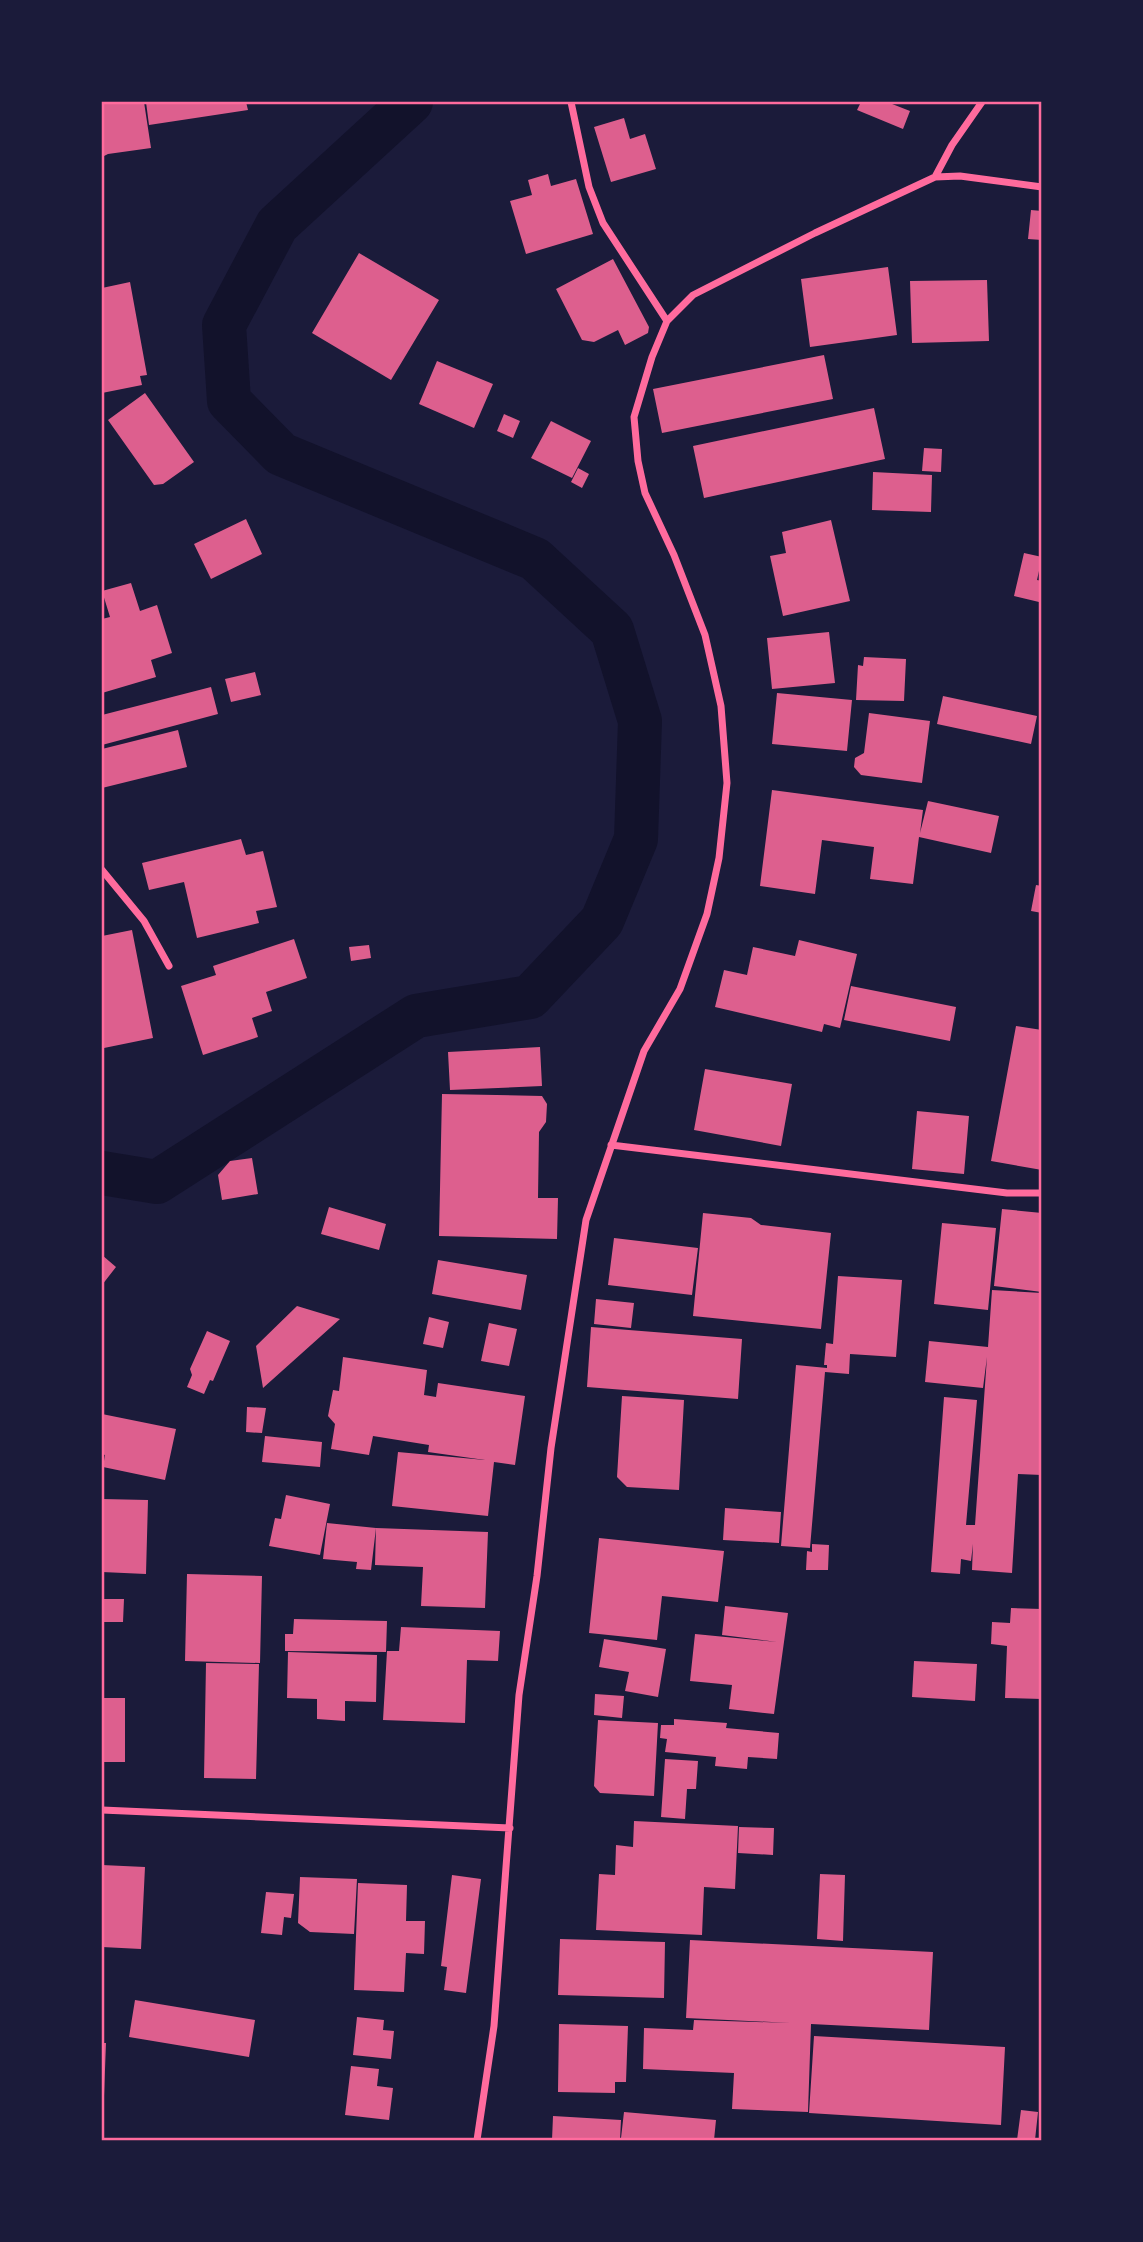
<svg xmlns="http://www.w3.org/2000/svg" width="1143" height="2242" font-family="'Source Sans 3',sans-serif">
  <rect width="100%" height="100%" fill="#1b1b3a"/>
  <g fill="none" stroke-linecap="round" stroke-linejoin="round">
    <path stroke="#12122b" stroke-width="44" d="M 102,1173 L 157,1182 L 416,1016 L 530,997 L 602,921 L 636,839 L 640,721 L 612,630 L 535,559 L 281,454 L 229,401 L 224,325 L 277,225 L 411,102"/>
  </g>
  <path fill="#dd5f8e" d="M 102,102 L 144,102 L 151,148 L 108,154 L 102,157 Z
    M 146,102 L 246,102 L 248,110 L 149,125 Z
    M 861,102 L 887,102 L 910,111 L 903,129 L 857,110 Z
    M 624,118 L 630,139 L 645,134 L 656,169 L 611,182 L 594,127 Z
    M 548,174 L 551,186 L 576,179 L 593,234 L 526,254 L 510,201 L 532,195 L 528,180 Z
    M 1031,210 L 1042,211 L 1042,240 L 1028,239 Z
    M 359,253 L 439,300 L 391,380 L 312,333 Z
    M 613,259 L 649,327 L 648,333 L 625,345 L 618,330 L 594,342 L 582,340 L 556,289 Z
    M 888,267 L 897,335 L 810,347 L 801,279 Z
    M 987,280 L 989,341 L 912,343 L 910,281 Z
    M 130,282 L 147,375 L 140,376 L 142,385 L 102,393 L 102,288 Z
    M 824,355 L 833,399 L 662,433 L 653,389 Z
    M 437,361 L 493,384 L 474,428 L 419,404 Z
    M 145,393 L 194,462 L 163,484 L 154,485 L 108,420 Z
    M 874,408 L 885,459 L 704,498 L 693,446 Z
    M 504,414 L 520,421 L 513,438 L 497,431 Z
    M 551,421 L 591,441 L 572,478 L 531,458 Z
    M 924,448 L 942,449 L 941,472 L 922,471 Z
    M 578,468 L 589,474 L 582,488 L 571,482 Z
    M 873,472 L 932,475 L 931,512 L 872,510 Z
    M 246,519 L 262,554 L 211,579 L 194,544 Z
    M 831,520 L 850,601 L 783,616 L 770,556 L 786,553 L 782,532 Z
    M 1024,553 L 1042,557 L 1037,580 L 1042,581 L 1039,602 L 1014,596 Z
    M 131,583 L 140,611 L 157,605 L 172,653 L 151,660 L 156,677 L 102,693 L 102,619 L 110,617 L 102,591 Z
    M 829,632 L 835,683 L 772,689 L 767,638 Z
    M 864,657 L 906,659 L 904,701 L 856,700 L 858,665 L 863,666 Z
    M 255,672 L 261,695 L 231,702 L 225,679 Z
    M 211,687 L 218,714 L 102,745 L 102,715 Z
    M 777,693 L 852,700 L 847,751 L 772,744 Z
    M 943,696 L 1037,716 L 1031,744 L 937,724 Z
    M 869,713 L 930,721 L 922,783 L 861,775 L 854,767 L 855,758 L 864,753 Z
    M 178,730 L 187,767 L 102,788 L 102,749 Z
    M 772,790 L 923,810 L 920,833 L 928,801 L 999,816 L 991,853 L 919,837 L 913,884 L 870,879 L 874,847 L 822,840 L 815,894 L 760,886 Z
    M 241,839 L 246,855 L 263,851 L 277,907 L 256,911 L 259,923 L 197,938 L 184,882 L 149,890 L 142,863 Z
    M 1036,885 L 1042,886 L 1042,913 L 1031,911 Z
    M 132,930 L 153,1038 L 104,1048 L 102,1034 L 102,936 Z
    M 294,939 L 307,978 L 266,992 L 272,1011 L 252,1018 L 258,1037 L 203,1055 L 181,986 L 216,975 L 213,966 Z
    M 799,940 L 857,954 L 840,1028 L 824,1024 L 822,1032 L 715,1007 L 724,970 L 747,975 L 753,947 L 795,956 Z
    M 369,945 L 371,958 L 351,961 L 349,947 Z
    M 851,986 L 956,1007 L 950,1041 L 844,1020 Z
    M 1016,1026 L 1042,1030 L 1042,1170 L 991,1161 Z
    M 540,1047 L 542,1086 L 450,1090 L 448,1052 Z
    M 705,1069 L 792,1084 L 781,1146 L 694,1130 Z
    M 442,1094 L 542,1096 L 547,1104 L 546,1122 L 539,1132 L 538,1198 L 558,1198 L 557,1239 L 439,1236 Z
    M 917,1111 L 969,1116 L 964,1174 L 912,1169 Z
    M 252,1158 L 258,1194 L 222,1200 L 218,1175 L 230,1161 Z
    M 329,1207 L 386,1224 L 379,1250 L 321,1234 Z
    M 1002,1209 L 1042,1213 L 1042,1292 L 994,1286 Z
    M 703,1213 L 751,1218 L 761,1225 L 831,1233 L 821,1329 L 693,1316 Z
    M 942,1223 L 996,1228 L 988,1310 L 934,1304 Z
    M 614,1238 L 698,1248 L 692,1295 L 608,1285 Z
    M 102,1255 L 116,1267 L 102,1285 Z
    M 438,1260 L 527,1275 L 521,1310 L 432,1294 Z
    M 838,1276 L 902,1280 L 896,1357 L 850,1354 L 849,1374 L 825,1372 L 810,1548 L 781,1546 L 796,1365 L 827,1368 L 827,1365 L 824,1365 L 826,1343 L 833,1344 Z
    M 992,1290 L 1042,1293 L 1042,1475 L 1018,1474 L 1012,1573 L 972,1570 L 973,1544 L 971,1561 L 961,1559 L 960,1574 L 931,1572 L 944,1397 L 977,1400 L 966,1525 L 975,1525 L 987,1357 L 983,1388 L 925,1382 L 929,1341 L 988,1347 Z
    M 596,1299 L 634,1303 L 631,1328 L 594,1324 Z
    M 297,1306 L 340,1319 L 263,1388 L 256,1346 Z
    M 429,1317 L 449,1322 L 443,1348 L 423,1344 Z
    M 489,1323 L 517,1329 L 509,1366 L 481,1361 Z
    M 591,1327 L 742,1339 L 738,1399 L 587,1387 Z
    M 207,1331 L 230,1341 L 213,1381 L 210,1380 L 204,1394 L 187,1387 L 192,1375 L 190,1369 Z
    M 343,1357 L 427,1370 L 424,1395 L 436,1397 L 438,1383 L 525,1396 L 515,1465 L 494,1462 L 488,1516 L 392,1506 L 398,1452 L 485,1460 L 428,1452 L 429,1445 L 373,1436 L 369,1455 L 331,1449 L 335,1424 L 328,1416 L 333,1390 L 339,1391 Z
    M 622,1396 L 684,1400 L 679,1490 L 627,1487 L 617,1477 Z
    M 247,1407 L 266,1408 L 262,1433 L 246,1432 Z
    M 102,1414 L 176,1429 L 165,1480 L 103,1467 L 105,1455 L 102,1454 Z
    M 265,1436 L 322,1442 L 320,1467 L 262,1462 Z
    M 286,1495 L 330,1504 L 320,1555 L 269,1546 L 275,1518 L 281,1519 Z
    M 102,1499 L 148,1500 L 146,1574 L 102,1572 Z
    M 725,1508 L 781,1512 L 779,1543 L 723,1540 Z
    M 327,1523 L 376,1528 L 371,1570 L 356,1569 L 357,1562 L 323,1559 Z
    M 376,1528 L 488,1532 L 485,1608 L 421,1606 L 423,1567 L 375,1565 Z
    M 599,1538 L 724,1551 L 718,1602 L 662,1596 L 657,1640 L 589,1633 Z
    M 812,1544 L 829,1545 L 828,1570 L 806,1570 L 807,1551 L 812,1552 Z
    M 187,1574 L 262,1576 L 260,1663 L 185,1661 Z
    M 102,1599 L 124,1599 L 123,1622 L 102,1622 Z
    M 725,1606 L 788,1613 L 774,1714 L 729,1709 L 732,1685 L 690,1681 L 695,1634 L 777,1642 L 722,1635 Z
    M 1011,1608 L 1042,1609 L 1042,1699 L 1005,1698 L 1007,1646 L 991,1644 L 992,1622 L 1010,1623 Z
    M 294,1619 L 387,1621 L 386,1652 L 285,1651 L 285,1634 L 293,1634 Z
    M 401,1627 L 500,1631 L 498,1661 L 467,1660 L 465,1723 L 383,1720 L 387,1651 L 399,1651 Z
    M 604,1639 L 666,1649 L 658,1697 L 625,1691 L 629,1672 L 599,1667 Z
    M 288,1652 L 377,1655 L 376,1702 L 345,1701 L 345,1721 L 317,1719 L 317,1699 L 287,1698 Z
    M 914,1661 L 977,1664 L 975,1701 L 912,1697 Z
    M 206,1663 L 259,1664 L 256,1779 L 204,1778 Z
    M 595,1694 L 624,1696 L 622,1718 L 594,1715 Z
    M 102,1698 L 125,1698 L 125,1762 L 102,1762 Z
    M 674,1719 L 727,1723 L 726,1728 L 779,1733 L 777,1759 L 748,1757 L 747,1769 L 715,1766 L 716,1757 L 665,1752 L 667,1739 L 660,1738 L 661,1725 L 674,1725 Z
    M 598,1720 L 658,1723 L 654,1796 L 600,1793 L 594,1786 Z
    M 665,1759 L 698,1761 L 696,1789 L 687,1789 L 685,1819 L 661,1817 Z
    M 634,1821 L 738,1826 L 735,1889 L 704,1887 L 702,1935 L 596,1930 L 599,1874 L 615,1875 L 616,1845 L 633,1847 Z
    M 739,1827 L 774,1828 L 773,1855 L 738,1853 Z
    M 102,1865 L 145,1867 L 141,1949 L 102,1947 Z
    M 820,1874 L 845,1875 L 843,1941 L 817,1939 Z
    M 452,1875 L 481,1879 L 466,1993 L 444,1990 L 447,1967 L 441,1966 Z
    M 300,1877 L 357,1879 L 354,1934 L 310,1932 L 298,1923 Z
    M 358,1883 L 407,1885 L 406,1921 L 425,1921 L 424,1954 L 406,1953 L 404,1992 L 354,1990 Z
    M 266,1892 L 294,1894 L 291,1918 L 284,1917 L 282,1935 L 261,1933 Z
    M 560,1939 L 665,1942 L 664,1998 L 558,1995 Z
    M 690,1940 L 933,1952 L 929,2030 L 811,2024 L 808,2112 L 732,2109 L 734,2073 L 643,2069 L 644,2028 L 693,2030 L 694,2020 L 791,2023 L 686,2018 Z
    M 135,2000 L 255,2020 L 249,2057 L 129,2037 Z
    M 357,2017 L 384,2020 L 383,2030 L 394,2031 L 391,2059 L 353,2055 Z
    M 559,2024 L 628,2026 L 626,2082 L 615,2082 L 615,2093 L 558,2092 Z
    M 814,2036 L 1005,2047 L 1001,2125 L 809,2113 Z
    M 102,2043 L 106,2043 L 104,2096 L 102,2095 Z
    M 351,2066 L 379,2069 L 377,2086 L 393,2088 L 389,2120 L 345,2115 Z
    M 1021,2110 L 1038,2112 L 1035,2140 L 1017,2140 Z
    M 624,2112 L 716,2120 L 714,2140 L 621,2138 Z
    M 553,2116 L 621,2120 L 620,2140 L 552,2140 Z"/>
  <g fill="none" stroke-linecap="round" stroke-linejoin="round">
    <path stroke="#ff6b9d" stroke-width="7" d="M 571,102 L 589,187 L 603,223 L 667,321
      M 935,177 L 952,145 L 982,102
      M 102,870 L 144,921 L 169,966
      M 611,1145 L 1007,1193 L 1042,1193
      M 102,1810 L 510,1828
      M 477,2140 L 494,2026 L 519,1695 L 537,1576 L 551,1448 L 586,1220 L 644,1051 L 680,989 L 707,914 L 719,858 L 727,783 L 721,706 L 705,635 L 674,555 L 645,493 L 638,461 L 634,417 L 652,357 L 667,321 L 693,295 L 815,233 L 935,177 L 960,176 L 1042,187"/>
  </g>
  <rect width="1143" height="2242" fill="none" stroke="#1b1b3a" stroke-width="206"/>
  <rect x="103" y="103" width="937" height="2036" fill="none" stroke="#ff6b9d" stroke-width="2.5"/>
</svg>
